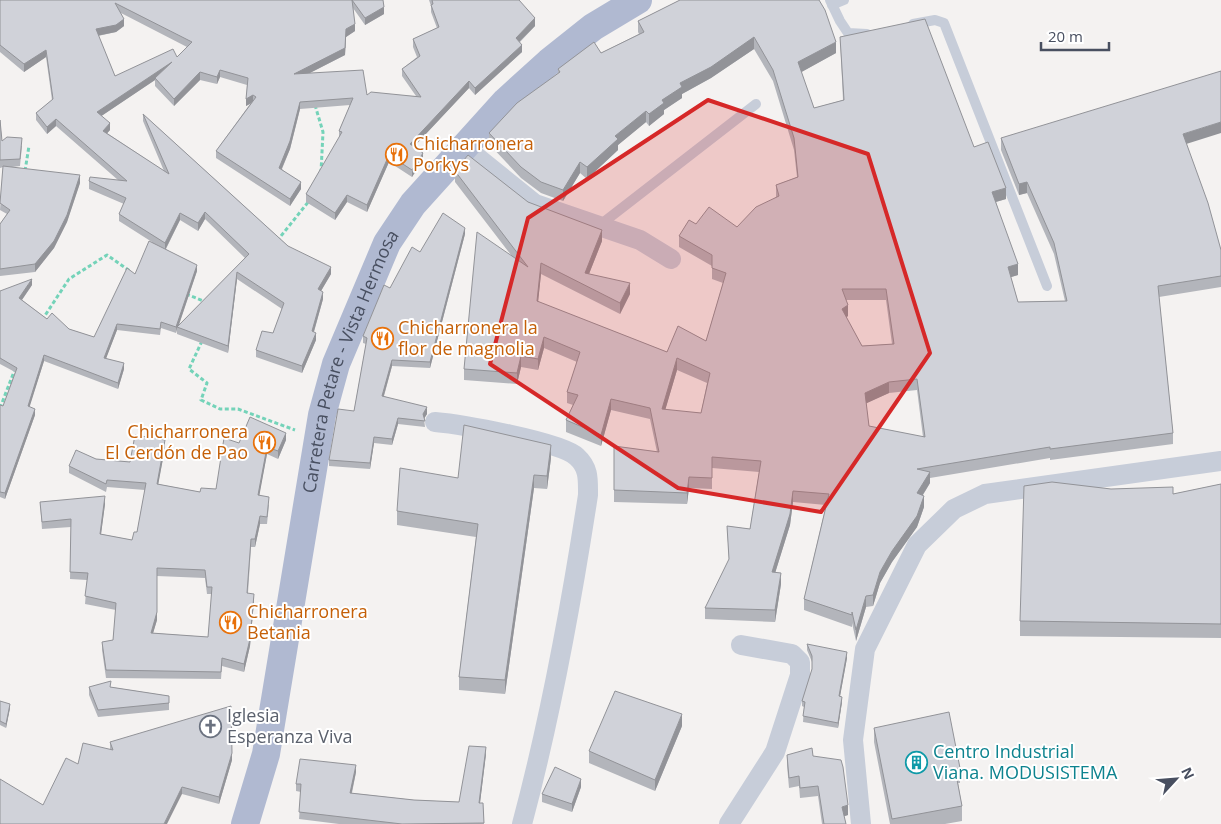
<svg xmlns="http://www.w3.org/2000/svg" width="1221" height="824" font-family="'Open Sans',sans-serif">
  <rect width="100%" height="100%" fill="#f4f2f1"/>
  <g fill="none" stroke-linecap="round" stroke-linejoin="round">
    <path stroke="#74d3b9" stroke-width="3" stroke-dasharray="4 2.5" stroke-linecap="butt" d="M 315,105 L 323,132 L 321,172
      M 25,171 L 29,146
      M 277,241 L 309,201
      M 186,294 L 206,302
      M 42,320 L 69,279 L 107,255 L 130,271
      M 202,341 L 189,369 L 207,383 L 201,400 L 220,409 L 238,409 L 295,430
      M 0,408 L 15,369"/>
    <path stroke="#c7cdd9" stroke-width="10" d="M 830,0 L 840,21 L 848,33 L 867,34
      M 832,5 L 844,0
      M 913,24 L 935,20 L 944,23 L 1047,286
      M 600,225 L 756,104"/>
    <path stroke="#c7cdd9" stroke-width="20" d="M 463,146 L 535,204 L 640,240 L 671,259
      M 435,422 C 459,424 562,442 577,457 C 589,468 588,479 588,495 C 571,606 551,716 522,824
      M 729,824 L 775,752 L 800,675 L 800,662 L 792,654 L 741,645
      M 861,824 L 853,740 L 865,649 L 917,545 L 954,509 L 985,494 L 1221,461"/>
    <path stroke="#b0b9d1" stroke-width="28" id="s1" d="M 245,824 L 266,754 L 322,415 L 336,364 L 387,243 L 413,204 L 506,101 L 549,62 L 593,27 L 638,0"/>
  </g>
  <path fill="#b3b5bb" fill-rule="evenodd" d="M 0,0 L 383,0 L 384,14 L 365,25 L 353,8 L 355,31 L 346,37 L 345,55 L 310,73 L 367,95 L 416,96 L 402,76 L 402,69 L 417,57 L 413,47 L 413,39 L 437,28 L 431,12 L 431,6 L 429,0 L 519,0 L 535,26 L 520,42 L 522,52 L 475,95 L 469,88 L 414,146 L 423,160 L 412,177 L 389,162 L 367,212 L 347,202 L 335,220 L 306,202 L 306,194 L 339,139 L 339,131 L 350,105 L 300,109 L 290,149 L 282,169 L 301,189 L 290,206 L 216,158 L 216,151 L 250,104 L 246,106 L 247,85 L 220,77 L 217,84 L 200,80 L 174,106 L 155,86 L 155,80 L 101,116 L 110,130 L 107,133 L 164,171 L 143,121 L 143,114 L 288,246 L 331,274 L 321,291 L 323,299 L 314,332 L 316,340 L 302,373 L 256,357 L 256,350 L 273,333 L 282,309 L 237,279 L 228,353 L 177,334 L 177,329 L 176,333 L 161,328 L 160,335 L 117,330 L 106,358 L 124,369 L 118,389 L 44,361 L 29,407 L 35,415 L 5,499 L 0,497 L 0,405 L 3,406 L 15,372 L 0,364 L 0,291 L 32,285 L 22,300 L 47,319 L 69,329 L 94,337 L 135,274 L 152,242 L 119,221 L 119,214 L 124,204 L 89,189 L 89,181 L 118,180 L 56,126 L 47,134 L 36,120 L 36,113 L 52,100 L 46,57 L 24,72 L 0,52 ZM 121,13 L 187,47 L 177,57 L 115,76 L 98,36 L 116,32 L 124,26 ZM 205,219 L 245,258 L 179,325 L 197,271 L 166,249 L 180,220 L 198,231 Z
    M 680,0 L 836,53 L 801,72 L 814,108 L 843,100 L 840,37 L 974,147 L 1006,199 L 996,202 L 1018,275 L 1011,277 L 1018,302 L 1065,301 L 1054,254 L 1027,193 L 1019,195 L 1001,150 L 1001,138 L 1186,144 L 1221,250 L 1221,287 L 1159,297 L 1173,433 L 1173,444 L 1050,460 L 1050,458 L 930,478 L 930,483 L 923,495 L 924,507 L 917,527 L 892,562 L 880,583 L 873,606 L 866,607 L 856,641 L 852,623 L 852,627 L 804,610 L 804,599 L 826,505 L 793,502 L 790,525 L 775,573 L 781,584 L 775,622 L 705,619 L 705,608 L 729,560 L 727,526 L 750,529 L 759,472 L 712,468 L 712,489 L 689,488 L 687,504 L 614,502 L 614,446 L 657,452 L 650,419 L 611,410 L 601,446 L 566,432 L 566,420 L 573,405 L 567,403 L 567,392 L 577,362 L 544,348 L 538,370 L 521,367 L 517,384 L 464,380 L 464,369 L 511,255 L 455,182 L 455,171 L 528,202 L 602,241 L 589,274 L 630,294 L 620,314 L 541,274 L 538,302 L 667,352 L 706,341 L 723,283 L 712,279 L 712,266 L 679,247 L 679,236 L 696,224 L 737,227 L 776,197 L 776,185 L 797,177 L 794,150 L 773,81 L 754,49 L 711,78 L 682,94 L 682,98 L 664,110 L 664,114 L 649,126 L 646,122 L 618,145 L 618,150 L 587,179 L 580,173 L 563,201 L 541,193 L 521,178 L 489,144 L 489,133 L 558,73 L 558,69 L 601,53 L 639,34 L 638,32 L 638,21 ZM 846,300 L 886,300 L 892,344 L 862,346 L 846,317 L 848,316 ZM 677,370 L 707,383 L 701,413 L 665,410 ZM 917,390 L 923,437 L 869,426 L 866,403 L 889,393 Z
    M 0,120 L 2,141 L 22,146 L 20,166 L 12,167 L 80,183 L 67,222 L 54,248 L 35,272 L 0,276 L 0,224 L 7,214 L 0,210 L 3,167 L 0,168 Z
    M 465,234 L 430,368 L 392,366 L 384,396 L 427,414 L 424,419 L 425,427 L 398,424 L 392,445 L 374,443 L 370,469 L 329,466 L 329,460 L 354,411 L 366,344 L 363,343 L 363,336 L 390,288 L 420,252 Z
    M 286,440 L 278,459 L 267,454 L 259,495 L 269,505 L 267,524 L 260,524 L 255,547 L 251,547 L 248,593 L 254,601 L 250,646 L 244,672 L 222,666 L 221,679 L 106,678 L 102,650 L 102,642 L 113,640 L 116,610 L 85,604 L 87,580 L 70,579 L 71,527 L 42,529 L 40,502 L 105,504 L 101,534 L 132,540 L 137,532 L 145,490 L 107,487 L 106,492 L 69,473 L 69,466 L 96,459 L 130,462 L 165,448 L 158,484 L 200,492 L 216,489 L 239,443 ZM 157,576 L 205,578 L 207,594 L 212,594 L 208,637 L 153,633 L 157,620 Z
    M 551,458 L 547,489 L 534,488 L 505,694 L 459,690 L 459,677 L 476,537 L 397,525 L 397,511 L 458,478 Z
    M 1221,484 L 1221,638 L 1020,636 L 1020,621 L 1111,489 L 1173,494 Z
    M 807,644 L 847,658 L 840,696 L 842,702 L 838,728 L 803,722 L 804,707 L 802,706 L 802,701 L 812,669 L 812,662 L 807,650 Z
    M 89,687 L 111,687 L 169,696 L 169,710 L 98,717 L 89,695 Z
    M 0,701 L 10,708 L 6,728 L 0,725 Z
    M 682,726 L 655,791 L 589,763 L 589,751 Z
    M 874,728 L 960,768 L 960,783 L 958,783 L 962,806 L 962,821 L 945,824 L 890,824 L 874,742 Z
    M 110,742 L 232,760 L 219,804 L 182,794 L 43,805 L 78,764 L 110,750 Z
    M 486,754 L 480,803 L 483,803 L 484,824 L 339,824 L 299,819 L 301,792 L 296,791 L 296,784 L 356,772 L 352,793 L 414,800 L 459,802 Z
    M 787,755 L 813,756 L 848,815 L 844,816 L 846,824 L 822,824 L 818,796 L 800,798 L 799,786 L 789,788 L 787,765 Z
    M 581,787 L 572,812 L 542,802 L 542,794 Z"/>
  <path fill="#929398" d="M 384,7 L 384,14 L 365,25 L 365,18 Z
    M 535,18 L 535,26 L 516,45 L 516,38 Z
    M 124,19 L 124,26 L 116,32 L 96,36 L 96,29 Z
    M 355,24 L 355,31 L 346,37 L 345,55 L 294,81 L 294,74 L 346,29 Z
    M 754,37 L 754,49 L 711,78 L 682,94 L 682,98 L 664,110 L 664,114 L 649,126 L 649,114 L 662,100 L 680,83 Z
    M 836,42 L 836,53 L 798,74 L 798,62 Z
    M 522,45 L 522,52 L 475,95 L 475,88 Z
    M 46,50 L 46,57 L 24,72 L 24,64 Z
    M 172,62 L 155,78 L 155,80 L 97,119 L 97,112 Z
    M 220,70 L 220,77 L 217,84 L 217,77 Z
    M 200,72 L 200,80 L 174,106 L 174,99 Z
    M 469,81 L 469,88 L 410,151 L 410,144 Z
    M 253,95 L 253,102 L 246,106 L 246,99 Z
    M 300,102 L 300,109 L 290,149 L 279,175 L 279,168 Z
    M 646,111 L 646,122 L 618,145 L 618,150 L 587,179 L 587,167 L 615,136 Z
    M 56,119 L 56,126 L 47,134 L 47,127 Z
    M 1221,122 L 1221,133 L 1183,145 L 1183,134 Z
    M 110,123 L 110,130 L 103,138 L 103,131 Z
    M 423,153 L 423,160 L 412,177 L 412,170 Z
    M 389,155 L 389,162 L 367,212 L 367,205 Z
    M 580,162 L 580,173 L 563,201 L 563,190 Z
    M 80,175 L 80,183 L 67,222 L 54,248 L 35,272 L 35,264 Z
    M 301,182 L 301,189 L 290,206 L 290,199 Z
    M 1027,182 L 1027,193 L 1019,195 L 1019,184 Z
    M 1006,188 L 1006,199 L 992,203 L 992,192 Z
    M 347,195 L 347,202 L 335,220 L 335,213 Z
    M 205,212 L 205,219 L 198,231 L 198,223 Z
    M 180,213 L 180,220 L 165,250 L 165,243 Z
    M 465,228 L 465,234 L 430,368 L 430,362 Z
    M 602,230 L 602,241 L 585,284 L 585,273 Z
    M 541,263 L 541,274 L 537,312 L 537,301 Z
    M 1018,264 L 1018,275 L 1008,278 L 1008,267 Z
    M 197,265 L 197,271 L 178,327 L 177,327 L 176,333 L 176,327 Z
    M 331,267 L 331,274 L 318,296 L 318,289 Z
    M 237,272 L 237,279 L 228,353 L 228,346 Z
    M 32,279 L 32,285 L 19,304 L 19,298 Z
    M 630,283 L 630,294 L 620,314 L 620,303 Z
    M 323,292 L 323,299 L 312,338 L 312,331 Z
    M 848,305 L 848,316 L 842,321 L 842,309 Z
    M 117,324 L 117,330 L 104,364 L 104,358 Z
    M 316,333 L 316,340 L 302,373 L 302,366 Z
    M 544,337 L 544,348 L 538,370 L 538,359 Z
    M 44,355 L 44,361 L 28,412 L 28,406 Z
    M 521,356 L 521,367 L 517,384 L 517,373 Z
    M 677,358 L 677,370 L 662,421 L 662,409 Z
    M 392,360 L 392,366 L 382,402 L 382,396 Z
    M 124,363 L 124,369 L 118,389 L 118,383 Z
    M 889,382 L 889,393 L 865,404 L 865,393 Z
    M 611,399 L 611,410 L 601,446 L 601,435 Z
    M 427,407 L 427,414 L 423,420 L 423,414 Z
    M 35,409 L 35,415 L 5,499 L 5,493 Z
    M 398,418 L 398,424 L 392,445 L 392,439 Z
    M 286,433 L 286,440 L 278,459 L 278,451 Z
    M 374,437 L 374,443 L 370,469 L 370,463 Z
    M 165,440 L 165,448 L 157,491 L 157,484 Z
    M 551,445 L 551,458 L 547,489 L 547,476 Z
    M 267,447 L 267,454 L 258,503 L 258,495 Z
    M 930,472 L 930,483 L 917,504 L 917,493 Z
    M 534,475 L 534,488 L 505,694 L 505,680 Z
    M 689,477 L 689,488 L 687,504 L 687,493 Z
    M 793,491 L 793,502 L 790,525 L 772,583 L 772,572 Z
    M 105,496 L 105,504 L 100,542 L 100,534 Z
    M 924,496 L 924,507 L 917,527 L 892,562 L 880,583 L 873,606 L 873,595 L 880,572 Z
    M 260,516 L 260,524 L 255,547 L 255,539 Z
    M 781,573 L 781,584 L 775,622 L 775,610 Z
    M 254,594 L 254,601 L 250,646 L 244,672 L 244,664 Z
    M 866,596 L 866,607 L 856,641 L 856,630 Z
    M 157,612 L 157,620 L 151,640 L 151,633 Z
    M 847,652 L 847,658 L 839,702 L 839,696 Z
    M 842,697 L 842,702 L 838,728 L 838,723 Z
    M 10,704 L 10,708 L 6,728 L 6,724 Z
    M 682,714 L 682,726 L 655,791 L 655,780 Z
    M 486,747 L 486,754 L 479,811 L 479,803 Z
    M 232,753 L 232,760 L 219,804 L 219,797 Z
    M 356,765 L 356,772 L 350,800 L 350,793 Z
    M 581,779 L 581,787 L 572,812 L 572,804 Z
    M 182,787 L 182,794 L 167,824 L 164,824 Z
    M 848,805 L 848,815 L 842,817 L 842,807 Z"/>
  <path fill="#d0d2d9" stroke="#929398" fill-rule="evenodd" d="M 0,0 L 352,0 L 355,24 L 346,29 L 345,48 L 294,74 L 363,70 L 367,95 L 371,92 L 421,97 L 402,69 L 420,56 L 413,39 L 439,27 L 431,5 L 433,4 L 432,0 L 519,0 L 535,18 L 516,38 L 522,45 L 475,88 L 469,81 L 410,144 L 423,153 L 412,170 L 389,155 L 367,205 L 347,195 L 335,213 L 306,194 L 342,132 L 339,131 L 353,98 L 300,102 L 290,141 L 279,168 L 301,182 L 290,199 L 216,151 L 256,97 L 253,95 L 246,99 L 248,78 L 220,70 L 217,77 L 200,72 L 174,99 L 155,78 L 172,62 L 97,112 L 110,123 L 103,131 L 169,174 L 143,114 L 288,246 L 331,267 L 318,289 L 323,292 L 312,331 L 316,333 L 302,366 L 256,350 L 262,331 L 273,333 L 284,303 L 237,272 L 228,346 L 177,327 L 249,254 L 205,212 L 198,223 L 180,213 L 165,243 L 119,214 L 126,198 L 89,181 L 90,177 L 127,181 L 56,119 L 47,127 L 36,113 L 53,99 L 46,50 L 24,64 L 0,45 ZM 115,3 L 192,42 L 177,57 L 173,49 L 115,76 L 96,29 L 116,25 L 124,19 Z
    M 352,0 L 383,0 L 384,7 L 365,18 Z
    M 680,0 L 819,0 L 825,10 L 836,42 L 798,62 L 814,108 L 844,100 L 840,37 L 925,19 L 974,147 L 988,142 L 1006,188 L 992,192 L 1018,264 L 1008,267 L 1018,302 L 1067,301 L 1054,243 L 1027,182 L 1019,184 L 1001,138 L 1221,71 L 1221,122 L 1183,134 L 1208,203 L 1221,250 L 1221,276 L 1158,286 L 1173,433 L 1050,449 L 1050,447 L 917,469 L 930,472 L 917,493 L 924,496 L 917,516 L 892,551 L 880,572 L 873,595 L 866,596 L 856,630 L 852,612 L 852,615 L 804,599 L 829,494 L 793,491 L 790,514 L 772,572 L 781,573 L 775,610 L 705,608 L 729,559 L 727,526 L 750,529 L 761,461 L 712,457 L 712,478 L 689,477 L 687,493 L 614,490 L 614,446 L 659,452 L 650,408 L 611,399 L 601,435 L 566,420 L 578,395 L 567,392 L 580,352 L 544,337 L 538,359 L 521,356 L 517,373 L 464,369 L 477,232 L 528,267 L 455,171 L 468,155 L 528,202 L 602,230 L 585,273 L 630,283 L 620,303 L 541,263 L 537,301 L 667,352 L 678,326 L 706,341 L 726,273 L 712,268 L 712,255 L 679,236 L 689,220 L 696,224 L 709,207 L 737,227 L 756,207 L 779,196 L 776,185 L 798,177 L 794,138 L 773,70 L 754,37 L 711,67 L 680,83 L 682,87 L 662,100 L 664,103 L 649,114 L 646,111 L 615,136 L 618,139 L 587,167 L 580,162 L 563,190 L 541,182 L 521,167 L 489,133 L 517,103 L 560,72 L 558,69 L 594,42 L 601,53 L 644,32 L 638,21 ZM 842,289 L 886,289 L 894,344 L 862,346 L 842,309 L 848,305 ZM 677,358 L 710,373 L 701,413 L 662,409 ZM 917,379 L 925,437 L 869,426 L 865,393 L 889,382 Z
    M 0,120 L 2,141 L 7,137 L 22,138 L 20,159 L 0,160 Z
    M 3,166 L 80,175 L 67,215 L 54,241 L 35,264 L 0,269 L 0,224 L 10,210 L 0,203 Z
    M 443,213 L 465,228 L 430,362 L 392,360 L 382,396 L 427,407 L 423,414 L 425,421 L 398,418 L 392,439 L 374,437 L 370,463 L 329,460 L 338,409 L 354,411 L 367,338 L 363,336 L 384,285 L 390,288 L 412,247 L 420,252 Z
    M 149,241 L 197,265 L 176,327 L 161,322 L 160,329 L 117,324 L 104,358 L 124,363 L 118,383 L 44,355 L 28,406 L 35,409 L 5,493 L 0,492 L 0,405 L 3,406 L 17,368 L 0,358 L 0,291 L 32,279 L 19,298 L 47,319 L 52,313 L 69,329 L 94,337 L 127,268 L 135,274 Z
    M 250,417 L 286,433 L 278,451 L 267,447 L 258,495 L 269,497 L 267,517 L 260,516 L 255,539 L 251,539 L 247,593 L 254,594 L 250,639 L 244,664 L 222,658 L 221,672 L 106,670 L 102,642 L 113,640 L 116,603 L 85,596 L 88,573 L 70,572 L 71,519 L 42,522 L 40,502 L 105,496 L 100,534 L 132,540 L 134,532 L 137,532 L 146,483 L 107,480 L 106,484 L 69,466 L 76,450 L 96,459 L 130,462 L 135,435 L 165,440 L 157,484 L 200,492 L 201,488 L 216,489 L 224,438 L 239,443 ZM 157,568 L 205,570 L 207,587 L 212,587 L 208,637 L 151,633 L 157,612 Z
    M 464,425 L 551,445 L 547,476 L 534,475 L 505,680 L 459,677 L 478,524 L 397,511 L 400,468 L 458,478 Z
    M 1052,482 L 1111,489 L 1173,487 L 1173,494 L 1221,484 L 1221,624 L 1020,621 L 1024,486 Z
    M 807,644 L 847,652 L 839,696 L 842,697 L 838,723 L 803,716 L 805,702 L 802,701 L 812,669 L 812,656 Z
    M 111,681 L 110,687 L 169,696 L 169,703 L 98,710 L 89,687 Z
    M 615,691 L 682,714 L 655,780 L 589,751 Z
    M 0,701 L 10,704 L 6,724 L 0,721 Z
    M 231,706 L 232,753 L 219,797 L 182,787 L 164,824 L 0,824 L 0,779 L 43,805 L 66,758 L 78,764 L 83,743 L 113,750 L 110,742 Z
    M 949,712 L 960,768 L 955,769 L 962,806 L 892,819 L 874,728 Z
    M 469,746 L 486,747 L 479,803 L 483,803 L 484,823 L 402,824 L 299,812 L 301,784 L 296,784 L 300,759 L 356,765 L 350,793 L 414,800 L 459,802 Z
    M 812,748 L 813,756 L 841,760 L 843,767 L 848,805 L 842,807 L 846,824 L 824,824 L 818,786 L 800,788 L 799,776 L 789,778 L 787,755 Z
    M 555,767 L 581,779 L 572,804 L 542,794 Z"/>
  <path fill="#d62828" fill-opacity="0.2" stroke="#d62828" stroke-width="4" stroke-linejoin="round" d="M 708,100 L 868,154 L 930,353 L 821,512 L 678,488 L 490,364 L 528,218 Z"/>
  <defs>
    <symbol id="restaurant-ring" viewBox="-11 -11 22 22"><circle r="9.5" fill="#fff" stroke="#e8710a" stroke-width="1.5"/><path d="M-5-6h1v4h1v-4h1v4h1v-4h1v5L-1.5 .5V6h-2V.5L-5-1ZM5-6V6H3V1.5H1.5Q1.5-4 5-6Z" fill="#e8710a"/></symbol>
    <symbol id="church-ring" viewBox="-11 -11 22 22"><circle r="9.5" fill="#fff" stroke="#6b7280" stroke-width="1.5"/><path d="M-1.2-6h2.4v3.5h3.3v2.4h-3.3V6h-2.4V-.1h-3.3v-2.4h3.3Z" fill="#6b7280"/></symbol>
    <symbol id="building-ring" viewBox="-11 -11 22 22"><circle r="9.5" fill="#fff" stroke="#0f9aa8" stroke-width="1.5"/><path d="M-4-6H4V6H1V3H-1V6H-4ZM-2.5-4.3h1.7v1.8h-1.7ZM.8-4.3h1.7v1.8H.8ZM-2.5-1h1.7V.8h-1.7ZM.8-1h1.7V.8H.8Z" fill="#0f9aa8"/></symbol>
  </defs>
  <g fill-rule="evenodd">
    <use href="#restaurant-ring" x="384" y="142" width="25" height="25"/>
    <use href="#restaurant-ring" x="370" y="326" width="25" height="25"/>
    <use href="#restaurant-ring" x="252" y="430" width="25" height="25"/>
    <use href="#restaurant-ring" x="218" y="610" width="25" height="25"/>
    <use href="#church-ring" x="198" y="714" width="25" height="25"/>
    <use href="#building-ring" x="904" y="750" width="25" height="25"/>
  </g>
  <g text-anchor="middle" stroke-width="4" stroke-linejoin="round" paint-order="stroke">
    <g font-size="18" fill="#c56008" stroke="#fff" text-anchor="start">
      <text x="413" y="150">Chicharronera<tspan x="413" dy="21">Porkys</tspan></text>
      <text x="398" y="334">Chicharronera la<tspan x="398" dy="21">flor de magnolia</tspan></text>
      <text x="248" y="438" text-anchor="end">Chicharronera<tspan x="248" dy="21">El Cerdón de Pao</tspan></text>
      <text x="247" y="618">Chicharronera<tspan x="247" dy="21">Betania</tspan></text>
    </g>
    <g font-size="18" fill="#484f60" stroke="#fff">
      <text dy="6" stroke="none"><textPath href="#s1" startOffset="476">Carretera Petare - Vista Hermosa</textPath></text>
    </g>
    <g font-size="18" fill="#5b616d" stroke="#fff" text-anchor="start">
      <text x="227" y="722">Iglesia<tspan x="227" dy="21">Esperanza Viva</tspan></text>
    </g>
    <g font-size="18" fill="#0d838f" stroke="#fff" text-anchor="start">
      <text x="933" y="758">Centro Industrial<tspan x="933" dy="21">Viana. MODUSISTEMA</tspan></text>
    </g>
  </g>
  <g transform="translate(1176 779) rotate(64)" stroke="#ffffff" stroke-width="4" paint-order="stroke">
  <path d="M0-4L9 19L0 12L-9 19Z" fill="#484f60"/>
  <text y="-8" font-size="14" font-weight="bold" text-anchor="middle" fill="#484f60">N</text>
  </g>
  <path d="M1041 42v8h68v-8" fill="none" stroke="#484f60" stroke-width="2.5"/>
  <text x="1048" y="42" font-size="15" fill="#484f60" stroke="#ffffff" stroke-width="4" paint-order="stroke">20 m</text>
</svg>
